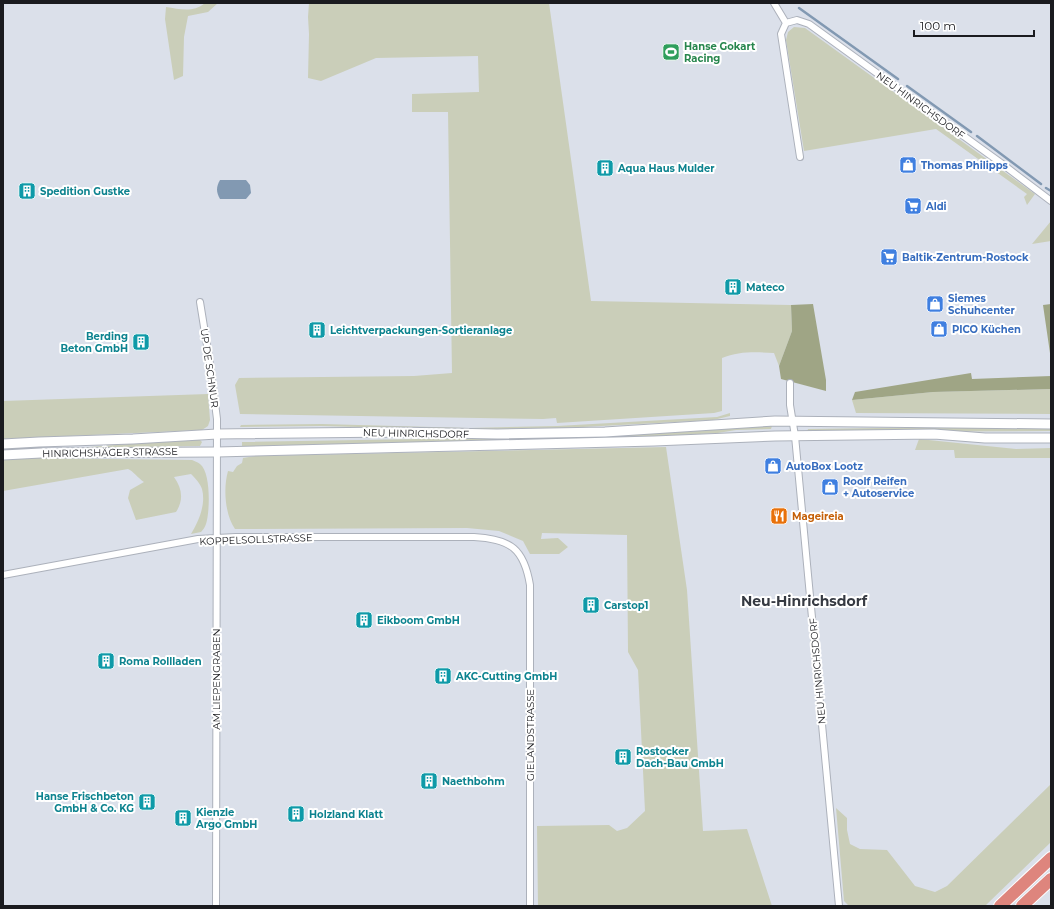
<svg xmlns="http://www.w3.org/2000/svg" width="1054" height="909" font-family="Montserrat,sans-serif">
  <rect width="100%" height="100%" fill="#dbe0ea"/>
  <path fill="#caceb9" d="M 205,3 L 218,3 L 208,12 L 188,16 L 184,37 L 183,76 L 174,80 L 165,19 L 166,7 C 180,9 193,13 205,3 Z
    M 309,3 L 549,3 L 591,301 L 791,305 L 792,331 L 779,366 L 774,353 C 756,352 739,351 722,358 L 722,411 L 714,413 L 557,423 L 556,418 L 543,419 L 240,414 L 235,385 L 239,378 L 414,376 L 452,373 L 448,112 L 412,112 L 412,94 L 479,92 L 478,56 L 376,58 L 321,81 L 308,78 L 309,34 L 308,17 Z
    M 794,27 L 805,28 L 1035,194 L 1027,205 L 1024,197 L 1027,194 L 936,129 L 804,151 L 786,40 L 788,32 Z
    M 1051,221 L 1051,241 L 1032,244 Z
    M 1051,389 L 1051,414 L 856,413 L 852,400 L 933,392 Z
    M 208,394 L 210,420 L 208,426 L 202,430 L 3,439 L 3,401 Z
    M 730,413 L 730,416 L 713,420 L 546,429 L 469,430 L 321,426 L 240,427 L 241,425 L 322,424 L 469,428 L 557,426 L 717,417 Z
    M 772,426 L 771,429 L 736,430 L 718,433 L 607,439 L 242,447 L 242,442 L 607,436 L 698,431 L 736,427 Z
    M 877,428 L 1051,428 L 1051,431 L 807,432 L 808,429 Z
    M 195,439 L 199,439 L 202,442 L 200,446 L 84,448 L 89,447 Z
    M 919,439 L 1016,449 L 1051,448 L 1051,458 L 955,458 L 954,450 L 915,450 Z
    M 666,447 L 687,590 L 703,831 L 747,829 L 772,906 L 538,906 L 537,826 L 609,825 L 617,831 L 627,828 L 645,811 L 638,670 L 628,652 L 627,535 L 542,533 L 541,539 L 558,538 L 568,547 L 559,554 L 530,554 L 523,541 L 499,531 L 467,528 L 235,529 C 225,515 223,488 228,471 L 233,472 L 237,466 L 242,463 L 243,458 L 255,456 Z
    M 32,458 L 192,460 C 194,461 198,462 200,464 C 211,472 210,512 206,524 C 205,527 203,530 201,532 L 191,534 C 199,521 206,504 202,489 C 200,483 195,478 191,474 L 174,477 C 182,488 184,500 176,512 L 136,520 L 128,498 L 130,490 L 144,482 C 138,478 133,471 128,469 L 3,491 L 3,460 Z
    M 1051,784 L 1051,842 L 985,906 L 849,906 L 844,901 L 836,808 L 847,818 L 847,830 L 850,844 L 860,849 L 887,850 L 915,886 L 935,892 L 947,886 Z"/>
  <path fill="#9fa585" d="M 813,304 L 826,380 L 826,391 L 781,379 L 779,366 L 792,331 L 791,305 Z
    M 1051,304 L 1051,360 L 1043,305 Z
    M 971,373 L 972,379 L 1051,376 L 1051,389 L 933,392 L 852,400 L 855,392 Z"/>
  <path fill="#8299b2" d="M 220,180 L 246,180 L 250,185 L 251,193 L 246,199 L 220,199 C 216,192 216,187 220,180 Z"/>
  <g fill="none" stroke-linecap="round" stroke-linejoin="round">
    <path stroke="#8299b2" stroke-width="2.5" d="M 799,8 L 898,79
      M 907,86 L 971,132
      M 977,136 L 1041,184
      M 1046,188 L 1051,191"/>
    <defs>
      <path id="minor" d="M 774,3 L 786,23
        M 800,157 L 781,34 L 786,23 L 797,20 L 809,24 L 1001,163 L 1051,201
        M 200,302 L 210,364 L 217,419 L 216,906
        M 790,383 L 790,405 L 795,436 L 839,906
        M 3,575 L 198,539 L 236,537 L 474,537 C 511,539 524,549 530,585 L 530,906"/>
      <path id="secondary" d="M 3,444 L 39,442 L 133,439 L 217,434 L 395,432 L 497,434 L 605,432 L 775,421 L 1051,424
        M 3,455 L 41,453 L 217,452 L 654,441 L 775,436 L 934,434 L 985,438 L 1051,438"/>
      <path id="motorway" d="M 1000,906 L 1051,858
        M 1022,906 L 1051,879"/>
    </defs>
    <use href="#minor" stroke="#acb1bb" stroke-width="8"/>
    <use href="#secondary" stroke="#acb1bb" stroke-width="11"/>
    <use href="#motorway" stroke="#fff" stroke-width="14"/>
    <use href="#minor" stroke="#fff" stroke-width="6"/>
    <use href="#secondary" stroke="#fff" stroke-width="9"/>
    <use href="#motorway" stroke="#de857d" stroke-width="12"/>
  </g>
  <defs>
    <symbol id="stadium-square" viewBox="-11 -11 22 22"><rect x="-9" y="-9" width="18" height="18" rx="4" fill="#2e9e5b" stroke="#fff"/><path d="M0-5a6.5 5 0 1 0 0 10a6.5 5 0 1 0 0-10ZM-3.5-1.8h7v3.6h-7Z" fill="#fff"/></symbol>
    <symbol id="shop-square" viewBox="-11 -11 22 22"><rect x="-9" y="-9" width="18" height="18" rx="4" fill="#3f7fe0" stroke="#fff"/><path d="M-5-2.5h2.3a2.7 3.5 0 0 1 5.4 0H5L5.5 6h-11ZM-1.5-2.5h3a1.5 2.3 0 0 0-3 0Z" fill="#fff"/></symbol>
    <symbol id="building-square" viewBox="-11 -11 22 22"><rect x="-9" y="-9" width="18" height="18" rx="4" fill="#0f9aa8" stroke="#fff"/><path d="M-4-6H4V6H1V3H-1V6H-4ZM-2.5-4.3h1.7v1.8h-1.7ZM.8-4.3h1.7v1.8H.8ZM-2.5-1h1.7V.8h-1.7ZM.8-1h1.7V.8H.8Z" fill="#fff"/></symbol>
    <symbol id="supermarket-square" viewBox="-11 -11 22 22"><rect x="-9" y="-9" width="18" height="18" rx="4" fill="#3f7fe0" stroke="#fff"/><path d="M-6-5.5h2.5l.6 2H6L4.5 2H-2.5L-4.4-4H-6ZM-1.5 3.2a1.3 1.3 0 1 0 .1 0ZM3 3.2a1.3 1.3 0 1 0 .1 0Z" fill="#fff"/></symbol>
    <symbol id="restaurant-square" viewBox="-11 -11 22 22"><rect x="-9" y="-9" width="18" height="18" rx="4" fill="#e8710a" stroke="#fff"/><path d="M-5-6h1v4h1v-4h1v4h1v-4h1v5L-1.5 .5V6h-2V.5L-5-1ZM5-6V6H3V1.5H1.5Q1.5-4 5-6Z" fill="#fff"/></symbol>
  </defs>
  <g fill-rule="evenodd">
    <use href="#stadium-square" x="661" y="42" width="20" height="20"/>
    <use href="#shop-square" x="898" y="155" width="20" height="20"/>
    <use href="#building-square" x="595" y="158" width="20" height="20"/>
    <use href="#building-square" x="17" y="181" width="20" height="20"/>
    <use href="#supermarket-square" x="903" y="196" width="20" height="20"/>
    <use href="#supermarket-square" x="879" y="247" width="20" height="20"/>
    <use href="#building-square" x="723" y="277" width="20" height="20"/>
    <use href="#shop-square" x="925" y="294" width="20" height="20"/>
    <use href="#shop-square" x="929" y="319" width="20" height="20"/>
    <use href="#building-square" x="307" y="320" width="20" height="20"/>
    <use href="#building-square" x="131" y="332" width="20" height="20"/>
    <use href="#shop-square" x="763" y="456" width="20" height="20"/>
    <use href="#shop-square" x="820" y="477" width="20" height="20"/>
    <use href="#restaurant-square" x="769" y="506" width="20" height="20"/>
    <use href="#building-square" x="581" y="595" width="20" height="20"/>
    <use href="#building-square" x="354" y="610" width="20" height="20"/>
    <use href="#building-square" x="96" y="651" width="20" height="20"/>
    <use href="#building-square" x="433" y="666" width="20" height="20"/>
    <use href="#building-square" x="613" y="747" width="20" height="20"/>
    <use href="#building-square" x="419" y="771" width="20" height="20"/>
    <use href="#building-square" x="137" y="792" width="20" height="20"/>
    <use href="#building-square" x="286" y="804" width="20" height="20"/>
    <use href="#building-square" x="173" y="808" width="20" height="20"/>
  </g>
  <g text-anchor="middle" stroke-width="4" stroke-linejoin="round" paint-order="stroke">
    <g font-size="10" font-weight="bold" fill="#27864d" stroke="#fff" text-anchor="start">
      <text x="684" y="50">Hanse Gokart<tspan x="684" dy="12">Racing</tspan></text>
    </g>
    <g font-size="10" fill="#1a1b1f" stroke="#fff">
      <text transform="translate(921 105) rotate(36)" y="4">NEU HINRICHSDORF</text>
      <text transform="translate(210 368) rotate(82)" y="4">UP DE SCHNUR</text>
      <text transform="translate(416 433) rotate(1)" y="4">NEU HINRICHSDORF</text>
      <text transform="translate(110 452) rotate(-1)" y="4">HINRICHSHÄGER STRASSE</text>
      <text transform="translate(256 539) rotate(-2)" y="4">KOPPELSOLLSTRASSE</text>
      <text transform="translate(817 671) rotate(-95)" y="4">NEU HINRICHSDORF</text>
      <text transform="translate(216 679) rotate(-90)" y="4">AM LIEPENGRABEN</text>
      <text transform="translate(530 735) rotate(-90)" y="4">GIELANDSTRASSE</text>
    </g>
    <g font-size="10" font-weight="bold" fill="#366cbe" stroke="#fff" text-anchor="start">
      <text x="921" y="169">Thomas Philipps</text>
      <text x="926" y="210">Aldi</text>
      <text x="902" y="261">Baltik-Zentrum-Rostock</text>
      <text x="948" y="302">Siemes<tspan x="948" dy="12">Schuhcenter</tspan></text>
      <text x="952" y="333">PICO Küchen</text>
      <text x="786" y="470">AutoBox Lootz</text>
      <text x="843" y="485">Roolf Reifen<tspan x="843" dy="12">+ Autoservice</tspan></text>
    </g>
    <g font-size="10" font-weight="bold" fill="#0d838f" stroke="#fff" text-anchor="start">
      <text x="618" y="172">Aqua Haus Mulder</text>
      <text x="40" y="195">Spedition Gustke</text>
      <text x="746" y="291">Mateco</text>
      <text x="330" y="334">Leichtverpackungen-Sortieranlage</text>
      <text x="128" y="340" text-anchor="end">Berding<tspan x="128" dy="12">Beton GmbH</tspan></text>
      <text x="604" y="609">Carstop1</text>
      <text x="377" y="624">Eikboom GmbH</text>
      <text x="119" y="665">Roma Rollladen</text>
      <text x="456" y="680">AKC-Cutting GmbH</text>
      <text x="636" y="755">Rostocker<tspan x="636" dy="12">Dach-Bau GmbH</tspan></text>
      <text x="442" y="785">Naethbohm</text>
      <text x="134" y="800" text-anchor="end">Hanse Frischbeton<tspan x="134" dy="12">GmbH &amp; Co. KG</tspan></text>
      <text x="196" y="816">Kienzle<tspan x="196" dy="12">Argo GmbH</tspan></text>
      <text x="309" y="818">Holzland Klatt</text>
    </g>
    <g font-size="10" font-weight="bold" fill="#c56008" stroke="#fff" text-anchor="start">
      <text x="792" y="520">Mageireia</text>
    </g>
    <g font-size="14" font-weight="bold" fill="#363a42" stroke="#fff">
      <text x="804" y="606">Neu-Hinrichsdorf</text>
    </g>
  </g>
  <rect width="1054" height="909" fill="none" stroke="#1a1b1f" stroke-width="8"/>
  <path d="M914 30v6h120v-6" fill="none" stroke="#1a1b1f" stroke-width="2"/>
  <text x="920" y="30" font-size="12" fill="#1a1b1f" stroke="#ffffff" stroke-width="3" paint-order="stroke">100 m</text>
</svg>
